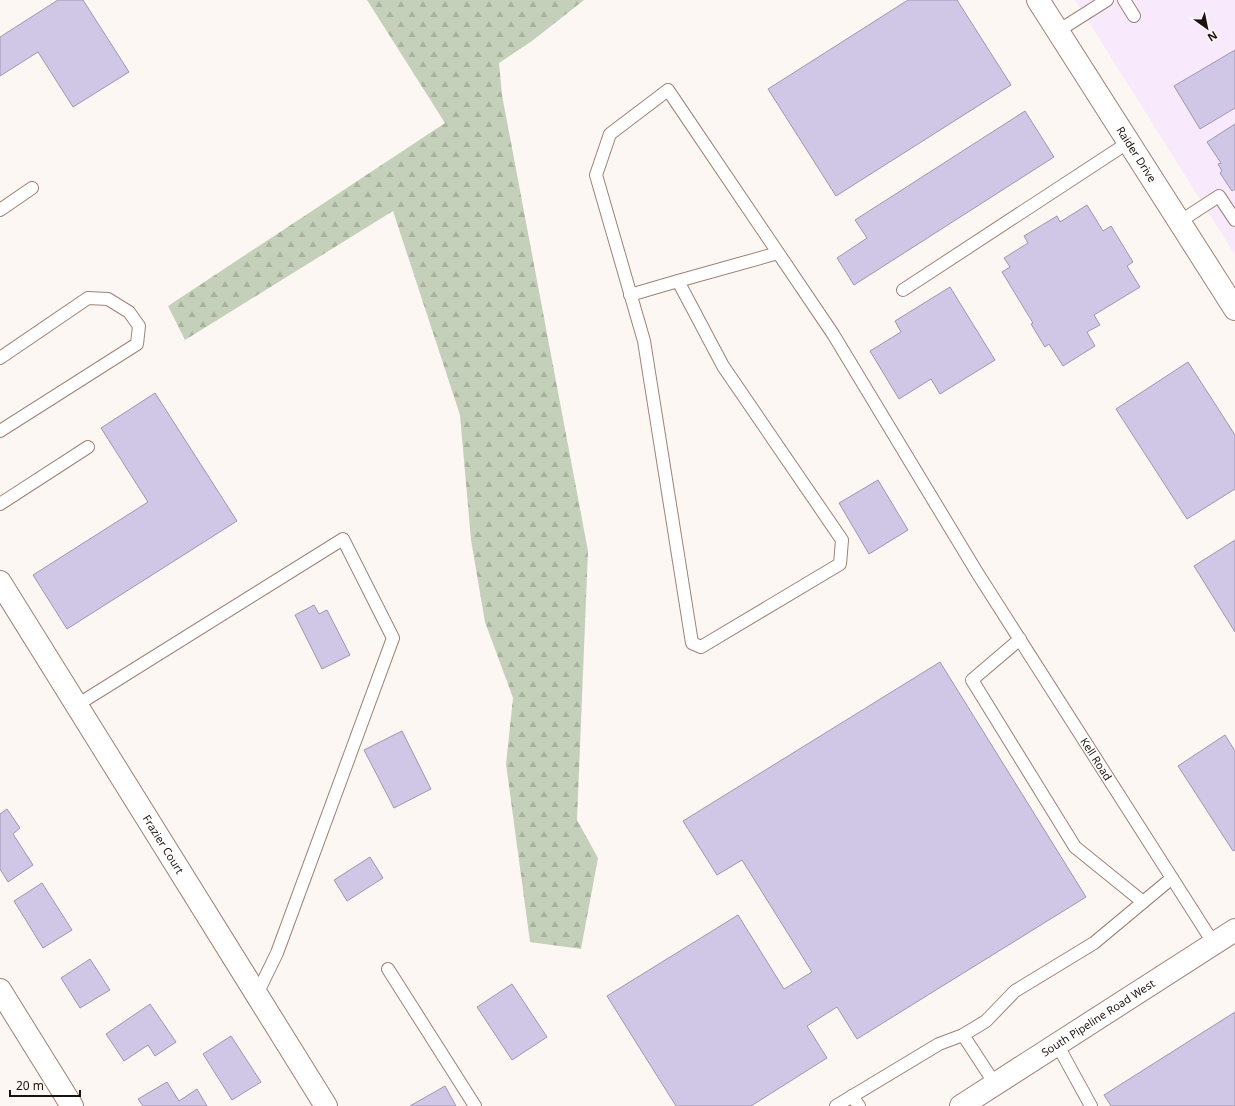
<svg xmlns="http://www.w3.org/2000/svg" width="1235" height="1106" font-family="'Noto Sans',sans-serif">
  <defs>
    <pattern id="forest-firs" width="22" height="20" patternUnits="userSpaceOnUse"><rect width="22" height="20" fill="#c4d0ba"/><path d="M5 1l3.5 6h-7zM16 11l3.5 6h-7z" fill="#a8b29f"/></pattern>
  </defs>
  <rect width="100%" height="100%" fill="#fdf7f4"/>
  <path fill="#f8e9fc" d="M 1075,0 L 1235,0 L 1235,255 Z"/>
  <path fill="url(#forest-firs)" d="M 367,0 L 584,0 L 532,41 L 499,63 L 502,95 L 588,551 L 577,820 L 598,858 L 581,949 L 530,942 L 506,764 L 513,698 L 485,622 L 471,540 L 460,415 L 393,211 L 185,340 L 168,306 L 445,123 Z"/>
  <path fill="#d0c7e6" stroke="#9e96b0" d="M 58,0 L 83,0 L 129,72 L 73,107 L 38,52 L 0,76 L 0,37 Z
    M 908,0 L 957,0 L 1011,85 L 836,196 L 768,89 Z
    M 1235,50 L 1235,108 L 1200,129 L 1174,86 Z
    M 1025,111 L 1054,157 L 854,285 L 837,258 L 867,238 L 855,220 Z
    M 1235,124 L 1235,189 L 1232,191 L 1220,173 L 1222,171 L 1218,164 L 1221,163 L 1207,142 Z
    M 1087,205 L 1103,231 L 1111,226 L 1133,262 L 1127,266 L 1140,287 L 1094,315 L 1100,325 L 1087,332 L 1095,346 L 1063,366 L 1049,344 L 1045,347 L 1031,324 L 1033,323 L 1002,272 L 1010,267 L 1004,258 L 1028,243 L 1024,236 L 1057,216 L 1060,222 Z
    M 950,287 L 995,360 L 940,394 L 931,379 L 899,399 L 870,351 L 901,332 L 895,321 Z
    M 1188,362 L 1235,435 L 1235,489 L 1187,519 L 1116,409 Z
    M 155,393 L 237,521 L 67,629 L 33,575 L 148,502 L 101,428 Z
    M 878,480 L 908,530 L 869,554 L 839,503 Z
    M 1235,540 L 1235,632 L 1194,566 Z
    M 314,605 L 319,614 L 327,610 L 350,655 L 322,669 L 295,615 Z
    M 940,662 L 1086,897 L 857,1039 L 837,1007 L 807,1026 L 827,1058 L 751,1106 L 676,1106 L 607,996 L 738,915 L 784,989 L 812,972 L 742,860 L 717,875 L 683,821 Z
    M 402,731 L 431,789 L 394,808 L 364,750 Z
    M 1225,735 L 1235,751 L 1235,850 L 1233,851 L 1178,766 Z
    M 7,809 L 20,828 L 13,834 L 33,865 L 8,882 L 0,869 L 0,814 Z
    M 370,857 L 383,878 L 347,901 L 334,880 Z
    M 42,883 L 72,930 L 43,948 L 14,901 Z
    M 90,959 L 110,990 L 80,1008 L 61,978 Z
    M 512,984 L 547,1037 L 512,1060 L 477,1007 Z
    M 150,1004 L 176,1042 L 155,1056 L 148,1045 L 124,1061 L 106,1034 Z
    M 1235,1012 L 1235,1106 L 1111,1106 L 1104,1095 Z
    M 231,1036 L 261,1082 L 232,1100 L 203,1054 Z
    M 167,1082 L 179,1101 L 197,1089 L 207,1106 L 143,1106 L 138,1099 Z
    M 445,1086 L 456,1106 L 410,1106 Z"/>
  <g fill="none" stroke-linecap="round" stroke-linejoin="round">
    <defs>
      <g id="lane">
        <path d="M 1124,0 L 1134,16"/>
        <path d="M 1058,31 L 1107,0"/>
        <path d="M 0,210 L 32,188"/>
        <path d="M 1179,222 L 1219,196 L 1235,220"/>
        <path d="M 678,281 L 778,253"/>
        <path d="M 903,290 L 1129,142"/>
        <path id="s1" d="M 630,295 L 678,281 L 723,366 L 842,540 L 840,564 L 701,647 L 692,643 L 644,341 L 596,175 L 610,134 L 668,90 L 833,334 L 978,574 L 1214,944"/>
        <path d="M 0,358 L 88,298 L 108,299 L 129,312 L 139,326 L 137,344 L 0,431"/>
        <path d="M 0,504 L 88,447"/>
        <path d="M 1020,639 L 972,680 L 1075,847 L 1143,902"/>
        <path d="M 77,705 L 343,539 L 393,638 L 277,953 L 257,994"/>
        <path d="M 388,969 L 475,1106"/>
        <path d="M 963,1035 L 995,1084"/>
        <path d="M 1057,1044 L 1091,1106"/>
        <path d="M 852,1096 L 859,1106"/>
        <path d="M 836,1106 L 939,1044 L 963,1035 L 986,1021 L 1015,991 L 1094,943 L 1172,878"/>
      </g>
      <g id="street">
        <path id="s2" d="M 0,582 L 326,1106"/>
        <path d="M 0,990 L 72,1106"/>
      </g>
      <g id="secondary">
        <path id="s3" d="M 1038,0 L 1235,309"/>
        <path id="s4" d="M 961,1106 L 1235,930"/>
      </g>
    </defs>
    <use href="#lane" stroke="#9d8275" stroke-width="14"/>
    <use href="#street" stroke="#9d8275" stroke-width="24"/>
    <use href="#secondary" stroke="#9d8275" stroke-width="24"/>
    <use href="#lane" stroke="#fff" stroke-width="12"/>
    <use href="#street" stroke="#fff" stroke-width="22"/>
    <use href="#secondary" stroke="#fff" stroke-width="22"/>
  </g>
  <g text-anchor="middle" stroke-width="3.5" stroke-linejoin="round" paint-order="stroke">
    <g font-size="11" fill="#1d130e" stroke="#fdf7f4">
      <text dy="4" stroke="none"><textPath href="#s3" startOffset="183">Raider Drive</textPath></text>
      <text dy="4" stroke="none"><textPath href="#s1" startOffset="1942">Kell Road</textPath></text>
      <text dy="4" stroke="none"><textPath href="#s2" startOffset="309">Frazier Court</textPath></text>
      <text dy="4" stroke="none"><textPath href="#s4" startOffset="163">South Pipeline Road West</textPath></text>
    </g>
  </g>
  <g transform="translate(1207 28) rotate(147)" stroke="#fdf7f4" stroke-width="3" paint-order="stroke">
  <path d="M0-3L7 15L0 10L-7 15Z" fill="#1d130e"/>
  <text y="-6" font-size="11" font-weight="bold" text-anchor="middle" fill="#1d130e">N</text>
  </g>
  <path d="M10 1090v6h70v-6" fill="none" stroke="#1d130e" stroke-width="2"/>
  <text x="16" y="1090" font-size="12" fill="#1d130e" stroke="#fdf7f4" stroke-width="3" paint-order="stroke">20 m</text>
</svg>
